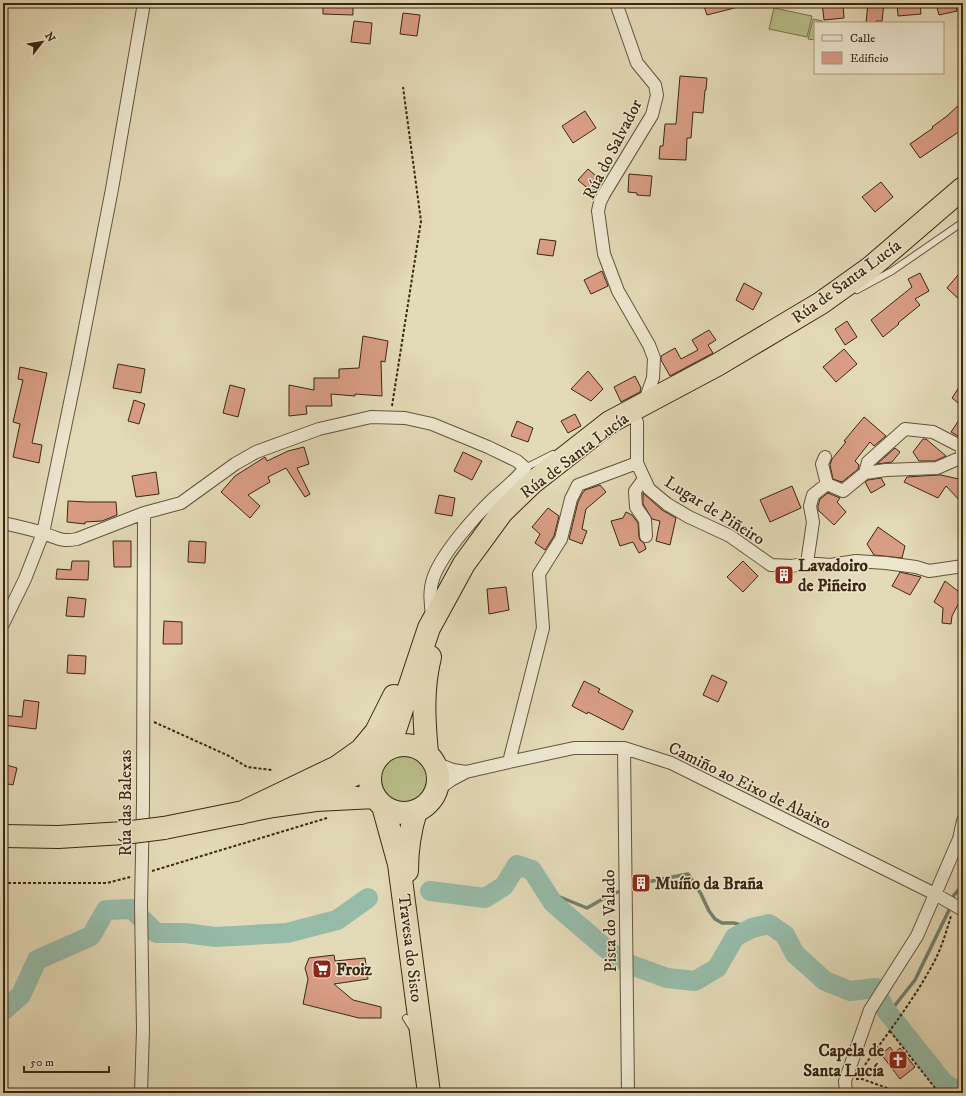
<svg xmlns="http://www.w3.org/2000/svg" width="966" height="1096" font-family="'IM FELL DW Pica',serif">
  <rect width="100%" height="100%" fill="#e3dab7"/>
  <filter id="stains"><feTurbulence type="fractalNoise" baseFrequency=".005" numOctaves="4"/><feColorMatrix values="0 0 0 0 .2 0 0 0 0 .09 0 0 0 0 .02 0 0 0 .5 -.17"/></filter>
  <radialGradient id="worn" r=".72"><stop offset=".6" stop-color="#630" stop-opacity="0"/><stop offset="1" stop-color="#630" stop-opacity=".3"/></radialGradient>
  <path fill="#b9be8a" stroke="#7a724e" d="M 774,8 L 812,16 L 807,37 L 769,29 Z
    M 813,19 L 823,21 L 823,23 L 815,23 L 815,40 L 808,39 Z
    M379 778a25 25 0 1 1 50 0a25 25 0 1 1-50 0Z"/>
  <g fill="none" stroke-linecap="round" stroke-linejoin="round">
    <path stroke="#727f6c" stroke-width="3.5" d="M 647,882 L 688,874 L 701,894 L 709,911 L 715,919 L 722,923 L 734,923 L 752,928
      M 629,888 L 637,884
      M 545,891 L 587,908 L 608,896 L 623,890
      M 952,900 L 954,895 L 963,885
      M 888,1014 L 915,980 L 951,906"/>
    <path stroke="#96bba8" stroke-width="20" d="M 430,891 L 485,898 L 504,886 L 517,865 L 532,870 L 553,903 L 610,952 L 631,965 L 667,978 L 695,981 L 717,968 L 735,937 L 752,928 L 769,924 L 785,935 L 795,954 L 825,981 L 850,991 L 875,988 L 885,1009 L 944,1083 L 960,1093
      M 3,1011 L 21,995 L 37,960 L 91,936 L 106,910 L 132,909 L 156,933 L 185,933 L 215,937 L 287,933 L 337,920 L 368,898"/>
  </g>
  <path fill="#d99d85" stroke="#3b2613" d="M 323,3 L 353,3 L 353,15 L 323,14 Z
    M 703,3 L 741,3 L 742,6 L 707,15 Z
    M 822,3 L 843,3 L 844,18 L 824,20 Z
    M 868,3 L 884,3 L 882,21 L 876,21 L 875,23 L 866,23 Z
    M 897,3 L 920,3 L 921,14 L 898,16 Z
    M 936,3 L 955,3 L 957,11 L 939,15 Z
    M 403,13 L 420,15 L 417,36 L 400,34 Z
    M 354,21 L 372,23 L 370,44 L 351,42 Z
    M 680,76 L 707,78 L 706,90 L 705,90 L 703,113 L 693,112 L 691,138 L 687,138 L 686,160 L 659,159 L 660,146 L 663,146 L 665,124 L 676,124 Z
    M 963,101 L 963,129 L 920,158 L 910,144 L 933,128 L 932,127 L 947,116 Z
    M 585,111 L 596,128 L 573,143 L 562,126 Z
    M 588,169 L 602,181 L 592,192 L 578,180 Z
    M 629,174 L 652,176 L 650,196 L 637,195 L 637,193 L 628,192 Z
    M 881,182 L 893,197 L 875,212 L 862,197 Z
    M 540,239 L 556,241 L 553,256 L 537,254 Z
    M 963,269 L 963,303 L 947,288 Z
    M 602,271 L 608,286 L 591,294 L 584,280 Z
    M 920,273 L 929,291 L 915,299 L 920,305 L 898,323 L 899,324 L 883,337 L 871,320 L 912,287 L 908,279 Z
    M 744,283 L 762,293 L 753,310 L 736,300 Z
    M 847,321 L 857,337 L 845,345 L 835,329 Z
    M 709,330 L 716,340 L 708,345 L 713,353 L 670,376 L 661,360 L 661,356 L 675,348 L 681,359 L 698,350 L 692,340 Z
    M 363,336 L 388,341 L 385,362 L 381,361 L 382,396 L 355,394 L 355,396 L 331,394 L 332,406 L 306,406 L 307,414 L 289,416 L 289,385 L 314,390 L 314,378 L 339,378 L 339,369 L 359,368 Z
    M 844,349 L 857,364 L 836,382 L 823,367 Z
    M 118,364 L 145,369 L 141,393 L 113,388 Z
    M 20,367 L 47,373 L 32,443 L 42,445 L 39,463 L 13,457 L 20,424 L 13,422 L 23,380 L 18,379 Z
    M 588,371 L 603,389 L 591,401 L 571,389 Z
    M 635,376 L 641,388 L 640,392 L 621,402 L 614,387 Z
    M 963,381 L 963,407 L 952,398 Z
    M 230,385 L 245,389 L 238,417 L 223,413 Z
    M 134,400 L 145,404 L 139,424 L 128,421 Z
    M 575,414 L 581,426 L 568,433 L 561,421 Z
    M 963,414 L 963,439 L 951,432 Z
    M 864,417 L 886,436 L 874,446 L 870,442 L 855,461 L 859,465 L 858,469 L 842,482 L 833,479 L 830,465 L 832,459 L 846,442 L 844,441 Z
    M 517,421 L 533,428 L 528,442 L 511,436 Z
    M 923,439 L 926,439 L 946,456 L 935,461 L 919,461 L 913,452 Z
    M 304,447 L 309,464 L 297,468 L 310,494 L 305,497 L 286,468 L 268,477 L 270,482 L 248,495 L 260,506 L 250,518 L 221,492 L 235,476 L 265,457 L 267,461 L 288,451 Z
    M 895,448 L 900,452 L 892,462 L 877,464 Z
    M 463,452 L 482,461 L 472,480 L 454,471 Z
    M 156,472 L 159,494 L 136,497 L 132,476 Z
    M 937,475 L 941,475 L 963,480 L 963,504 L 946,486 L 938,498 L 904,482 L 907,477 Z
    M 881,478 L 885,485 L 871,493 L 865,482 L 868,480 Z
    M 600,485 L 606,492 L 586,509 L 582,529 L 587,531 L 582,544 L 569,539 L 578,502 L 582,494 L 585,490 Z
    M 792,486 L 801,508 L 770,522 L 760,500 Z
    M 643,493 L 662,510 L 676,518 L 670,545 L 656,541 L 660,521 L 652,519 L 643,504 Z
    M 828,493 L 840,498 L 837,502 L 846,512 L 834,525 L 818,510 L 818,506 L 820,499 Z
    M 439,495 L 455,498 L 452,516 L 435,513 Z
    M 68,501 L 87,502 L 116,502 L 117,515 L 102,521 L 85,522 L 85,524 L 67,522 Z
    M 548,508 L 559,516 L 554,536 L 545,550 L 535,543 L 540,534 L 532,527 Z
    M 626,512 L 632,515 L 638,523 L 639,537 L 640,540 L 644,543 L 646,549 L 639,553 L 633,542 L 620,546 L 611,521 L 623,518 Z
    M 878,527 L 905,546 L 902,558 L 874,555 L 867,544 Z
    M 113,541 L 131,541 L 131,567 L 114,567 Z
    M 189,541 L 206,542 L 205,563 L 188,562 Z
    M 72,561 L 89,561 L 88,580 L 56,579 L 57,569 L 71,570 Z
    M 743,561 L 758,576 L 743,592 L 727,577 Z
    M 900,572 L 921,577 L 910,595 L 892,586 Z
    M 945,581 L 963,595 L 952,616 L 951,624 L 942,623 L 943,608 L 934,602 Z
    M 506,587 L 509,610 L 489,614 L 487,589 Z
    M 68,597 L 86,599 L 84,617 L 66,616 Z
    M 164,621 L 182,622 L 182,644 L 163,644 Z
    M 68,655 L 86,656 L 85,674 L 67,673 Z
    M 712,675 L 727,682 L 718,702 L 703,695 Z
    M 584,681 L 600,689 L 598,692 L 633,711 L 623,730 L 588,712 L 587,714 L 572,706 Z
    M 24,700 L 39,702 L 36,729 L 3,725 L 3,715 L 22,717 Z
    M 3,764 L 17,768 L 13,785 L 3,783 Z
    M 334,955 L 335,961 L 365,958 L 368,979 L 334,984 L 353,1000 L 381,1007 L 381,1018 L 359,1018 L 303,1004 L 308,979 L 305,968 L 309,958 Z
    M 890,1047 L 894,1053 L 900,1048 L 915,1067 L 900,1079 L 881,1054 Z"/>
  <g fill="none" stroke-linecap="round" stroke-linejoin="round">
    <defs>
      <path id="lane" d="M 857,290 L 892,271 L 963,222
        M 525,468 L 553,454
        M 406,1018 L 413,1029"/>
      <path id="street" d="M 616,3 L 637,63 L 655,85 L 657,95 L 652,115 L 604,194 L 600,202 L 598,211 L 604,254 L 618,291 L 649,345 L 654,358 L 653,378 L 647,395 L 646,403
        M 637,422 L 637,463 L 649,489 L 667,504 L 689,517 L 730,536 L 771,565 L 792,566 L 807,563 L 830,565 L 856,561 L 886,563 L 916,567 L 929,571 L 963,566
        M 825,457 L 822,464 L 827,484 L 843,491 L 865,473 L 886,470 L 937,468 L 962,457 L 962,447 L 933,432 L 905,429 L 868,462 L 865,473
        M 644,479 L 635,491 L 636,507 L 645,520 L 646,536
        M 3,523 C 16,526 30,529 43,533 C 57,538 62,542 77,539 L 144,513 L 181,503 L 235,464 L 256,452 L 319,429 L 371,417 L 405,418 L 432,424 L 488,447 L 517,461 L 525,468 C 516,480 505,488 494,498 C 475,516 444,551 434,576 C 429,589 430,605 433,618
        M 807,563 L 813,522 L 810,506 L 813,495 L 827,484
        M 3,624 L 25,579 L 43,533 L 77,369 L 112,189 L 144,3
        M 624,748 L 628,1093
        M 509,762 L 543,628 L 539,574 L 561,539 L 571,499 L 578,485 L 637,463
        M 435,763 L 453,770 L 466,772
        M 437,790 L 451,780 L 466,772 L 509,762 L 574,748 L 624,748 L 671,763 L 935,894 L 963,910
        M 141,1093 L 143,1030 L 141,904 L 143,803 L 144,513
        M 846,1093 L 845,1081 L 870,1010 L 917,936 L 959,839 L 963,821"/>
      <path id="highway" d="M370 779a34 34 0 1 1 68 0a34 34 0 1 1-68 0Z
        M 389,748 L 429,628 L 464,564 L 502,512 L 532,483 L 610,422 L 717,365 L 821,303 L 870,268 L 963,188
        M 427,753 C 424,721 422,689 430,657
        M 313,793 L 336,785 L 373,764
        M 383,806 L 399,864 L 429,1093
        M 241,813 L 337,767 L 361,750 L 376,732 L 394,696
        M 164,828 L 273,806 L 316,800 L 375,797
        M 3,836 L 58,837 L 124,833
        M 407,871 C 407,851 410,830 416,811"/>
    </defs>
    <use href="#lane" stroke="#65533c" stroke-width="8"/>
    <use href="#street" stroke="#65533c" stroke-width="14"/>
    <use href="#highway" stroke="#3b2613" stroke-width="24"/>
    <path stroke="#3b2613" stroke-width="2" stroke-dasharray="3 2" stroke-linecap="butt" d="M 392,406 L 421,221 L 403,87
      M 154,722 L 229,756 L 247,767 L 272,770
      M 152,871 L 327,818
      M 3,883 L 107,883 L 130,877
      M 959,895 L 963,884
      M 890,1031 L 939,1093
      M 862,1069 C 887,1034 914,1000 934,962 C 942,947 946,932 951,916
      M 856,1079 L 862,1079 L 901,1093"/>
    <use href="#lane" stroke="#ede7d0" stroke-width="6"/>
    <use href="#street" stroke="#ede7d0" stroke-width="12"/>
    <use href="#highway" stroke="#e3dab7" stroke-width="22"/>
    <defs>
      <path id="highway-bridge" d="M 124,833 L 164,828"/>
    </defs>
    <use href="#highway-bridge" stroke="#3b2613" stroke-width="24" stroke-linecap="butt"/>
    <use href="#highway-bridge" stroke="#e3dab7" stroke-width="22"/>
  </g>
  <defs>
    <symbol id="building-square" viewBox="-11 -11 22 22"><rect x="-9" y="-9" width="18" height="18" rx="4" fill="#8f2418" stroke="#ede7d0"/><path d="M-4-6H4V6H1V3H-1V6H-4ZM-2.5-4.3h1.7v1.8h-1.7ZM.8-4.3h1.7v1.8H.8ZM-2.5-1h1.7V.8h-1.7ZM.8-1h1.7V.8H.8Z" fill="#fff"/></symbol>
    <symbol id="supermarket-square" viewBox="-11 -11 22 22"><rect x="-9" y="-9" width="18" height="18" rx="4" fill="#8f2418" stroke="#ede7d0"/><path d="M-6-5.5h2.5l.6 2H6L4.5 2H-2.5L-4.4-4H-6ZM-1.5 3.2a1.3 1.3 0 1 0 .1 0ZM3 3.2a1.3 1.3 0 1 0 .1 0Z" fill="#fff"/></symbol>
    <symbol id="church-square" viewBox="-11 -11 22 22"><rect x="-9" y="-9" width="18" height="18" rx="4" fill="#8f2418" stroke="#ede7d0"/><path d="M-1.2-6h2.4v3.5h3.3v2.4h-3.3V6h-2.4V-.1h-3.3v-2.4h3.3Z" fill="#fff"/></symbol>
  </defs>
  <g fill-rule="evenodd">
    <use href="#building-square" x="773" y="564" width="22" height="22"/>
    <use href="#building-square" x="630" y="872" width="22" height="22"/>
    <use href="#supermarket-square" x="311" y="958" width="22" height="22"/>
    <use href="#church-square" x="887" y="1049" width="22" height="22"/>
  </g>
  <g text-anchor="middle" stroke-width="3" stroke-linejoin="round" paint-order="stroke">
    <g font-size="17" fill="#3b2613" stroke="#ede7d0">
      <text transform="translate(612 149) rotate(-63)" y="6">Rúa do Salvador</text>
      <text transform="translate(846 281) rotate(-36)" y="6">Rúa de Santa Lucía</text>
      <text transform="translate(574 455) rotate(-37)" y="6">Rúa de Santa Lucía</text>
      <text transform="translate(715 510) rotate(32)" y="6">Lugar de Piñeiro</text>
      <text transform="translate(750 785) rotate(26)" y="6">Camiño ao Eixo de Abaixo</text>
      <text transform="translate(125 803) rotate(-90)" y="6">Rúa das Balexas</text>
      <text transform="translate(609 921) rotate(-91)" y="6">Pista do Valado</text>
      <text transform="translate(411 948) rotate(83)" y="6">Travesa do Sisto</text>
    </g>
    <g font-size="17" font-weight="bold" fill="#3b2613" stroke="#ede7d0" text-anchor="start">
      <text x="798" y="571">Lavadoiro<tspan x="798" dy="20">de Piñeiro</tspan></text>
      <text x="655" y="889">Muíño da Braña</text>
      <text x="336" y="975">Froiz</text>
      <text x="884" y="1056" text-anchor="end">Capela de<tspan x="884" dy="20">Santa Lucía</tspan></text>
    </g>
  </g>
  <rect width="966" height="1096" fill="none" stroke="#e3dab7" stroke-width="16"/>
  <rect x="4" y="4" width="958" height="1088" fill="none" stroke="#3b2613" stroke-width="2"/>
  <rect x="8" y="8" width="950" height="1080" fill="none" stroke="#3b2613"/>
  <rect x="814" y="22" width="130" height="52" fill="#ede7d0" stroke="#a69a84"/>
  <rect x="822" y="35" width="20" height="6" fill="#ede7d0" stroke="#a69a84"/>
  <text x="850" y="42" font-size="12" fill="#3b2613">Calle</text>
  <rect x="822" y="52" width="20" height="12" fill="#d99d85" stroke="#a69a84"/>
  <text x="850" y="62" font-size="12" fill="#3b2613">Edificio</text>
  <g transform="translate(42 42) rotate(59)" stroke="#ede7d0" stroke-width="3" paint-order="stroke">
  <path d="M0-3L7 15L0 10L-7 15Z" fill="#3b2613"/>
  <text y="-6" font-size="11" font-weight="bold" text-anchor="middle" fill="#3b2613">N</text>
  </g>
  <path d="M24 1066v6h85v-6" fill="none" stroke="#3b2613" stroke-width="2"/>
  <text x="30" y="1066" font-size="12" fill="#3b2613" stroke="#ede7d0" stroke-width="3" paint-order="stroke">50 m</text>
  <rect width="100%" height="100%" filter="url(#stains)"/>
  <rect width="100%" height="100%" fill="url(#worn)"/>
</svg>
